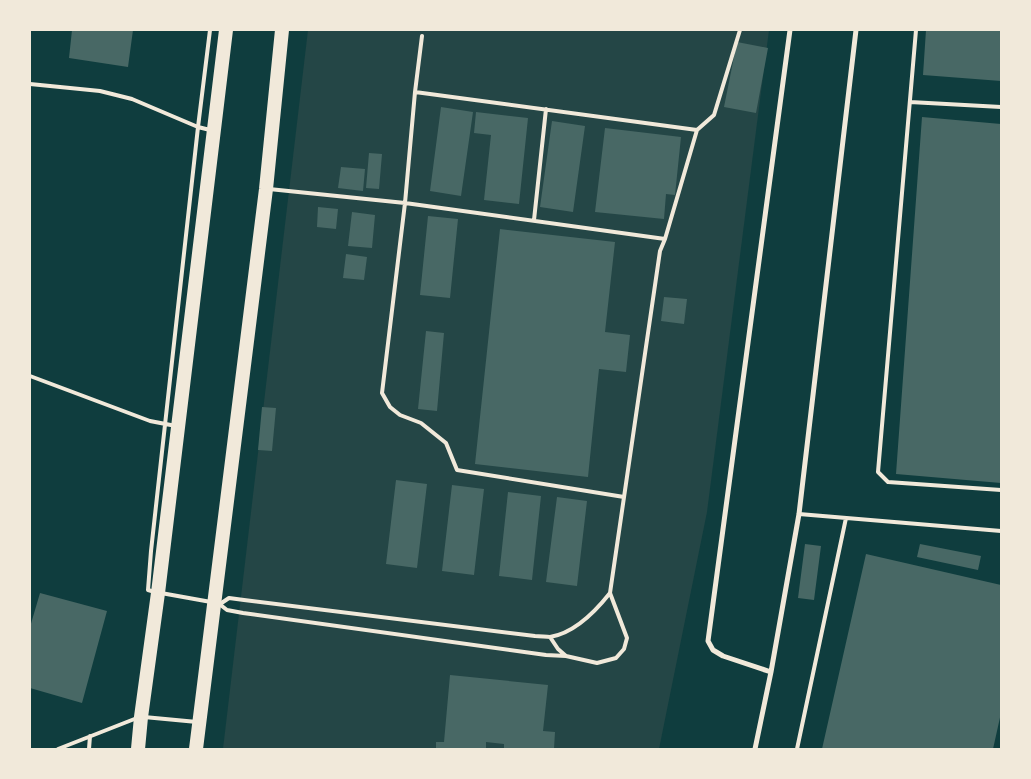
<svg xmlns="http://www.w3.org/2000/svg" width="1031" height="779" font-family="Helvetica,sans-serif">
  <rect width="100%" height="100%" fill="#0f3d3e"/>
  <path fill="#244646" d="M 308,30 L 769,30 L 707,512 L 659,749 L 223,749 Z"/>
  <path fill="#486865" d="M 72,30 L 133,30 L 128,67 L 69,58 Z
    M 926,30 L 1001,30 L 1001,81 L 923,75 Z
    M 737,42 L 768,48 L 756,113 L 724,107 Z
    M 441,107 L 473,112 L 461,196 L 430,191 Z
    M 476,112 L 528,118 L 519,204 L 484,200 L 491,135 L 474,133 Z
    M 922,117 L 1001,124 L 1001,483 L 896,474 Z
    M 552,121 L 585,126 L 573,212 L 540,207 Z
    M 605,128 L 681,137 L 675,195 L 666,194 L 664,219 L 595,212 Z
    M 369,153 L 382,154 L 379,189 L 366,188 Z
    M 341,167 L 365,169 L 363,191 L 338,188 Z
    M 318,207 L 338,209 L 336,229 L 317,227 Z
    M 352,212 L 375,215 L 372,248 L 348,246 Z
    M 428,216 L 458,219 L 450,298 L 420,295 Z
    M 500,229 L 615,242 L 605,332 L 630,335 L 626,372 L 599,369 L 588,477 L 475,464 Z
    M 346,254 L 367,257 L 364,280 L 343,278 Z
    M 664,297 L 687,299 L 684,324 L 661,321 Z
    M 426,331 L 444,333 L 437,411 L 418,409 Z
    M 262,407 L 276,408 L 272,451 L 258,450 Z
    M 396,480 L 427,484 L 417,568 L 386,564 Z
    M 452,485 L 484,489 L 474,575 L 442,571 Z
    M 508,492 L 541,496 L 532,580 L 499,576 Z
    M 557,497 L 587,501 L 577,586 L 546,582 Z
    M 805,544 L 821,546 L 814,600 L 798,598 Z
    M 920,544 L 981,556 L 978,570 L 917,557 Z
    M 866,554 L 1001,585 L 1001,713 L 993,749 L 822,749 Z
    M 40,593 L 107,611 L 82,703 L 30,688 L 30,627 Z
    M 450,675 L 548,685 L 543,731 L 555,732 L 554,749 L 504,749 L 504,744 L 486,742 L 486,749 L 436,749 L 436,742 L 444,742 Z"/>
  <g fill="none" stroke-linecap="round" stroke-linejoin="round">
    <path stroke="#f1e9da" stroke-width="4" d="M 916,30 L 878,472 L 888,482 L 1001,490
      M 422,36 L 415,92 L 405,203 L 382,393 L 390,407 L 400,415 L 421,423 L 446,443 L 457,470 L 624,497
      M 30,84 L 100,91 L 132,99 L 198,127 L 210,130
      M 415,92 L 697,130 L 714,115 L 740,30
      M 910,102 L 1001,107
      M 534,220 L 546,109
      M 665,239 L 697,130
      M 30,376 L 150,421 L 176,426
      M 799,514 L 1001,531
      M 155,592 L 148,590 L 151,551 L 198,127 L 210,30
      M 161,593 L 211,602
      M 218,603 L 227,610 L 243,613 L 546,655 L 566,656
      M 220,604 L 229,598 L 244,600 L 535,636 C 540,636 546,637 550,637 C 575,633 595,612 610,593 L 660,251 L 665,239 L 405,203 L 269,189
      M 550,637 L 558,649 L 566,656 L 597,663 L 616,658 L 624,649 L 627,638 L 610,593
      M 144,717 L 197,722
      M 58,749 L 137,718
      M 89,749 L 90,736
      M 797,749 L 846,518"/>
    <path stroke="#f1e9da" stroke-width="5" d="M 771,672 L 723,656 L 713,650 L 708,641 L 790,30
      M 755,749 L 771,672 L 799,514 L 856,30"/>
    <path stroke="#f1e9da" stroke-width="14" d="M 138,749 L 141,717 L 158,593 L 226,30
      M 196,749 L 266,189 L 282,30"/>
  </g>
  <rect width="1031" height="779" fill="none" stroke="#f1e9da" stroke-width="62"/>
</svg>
